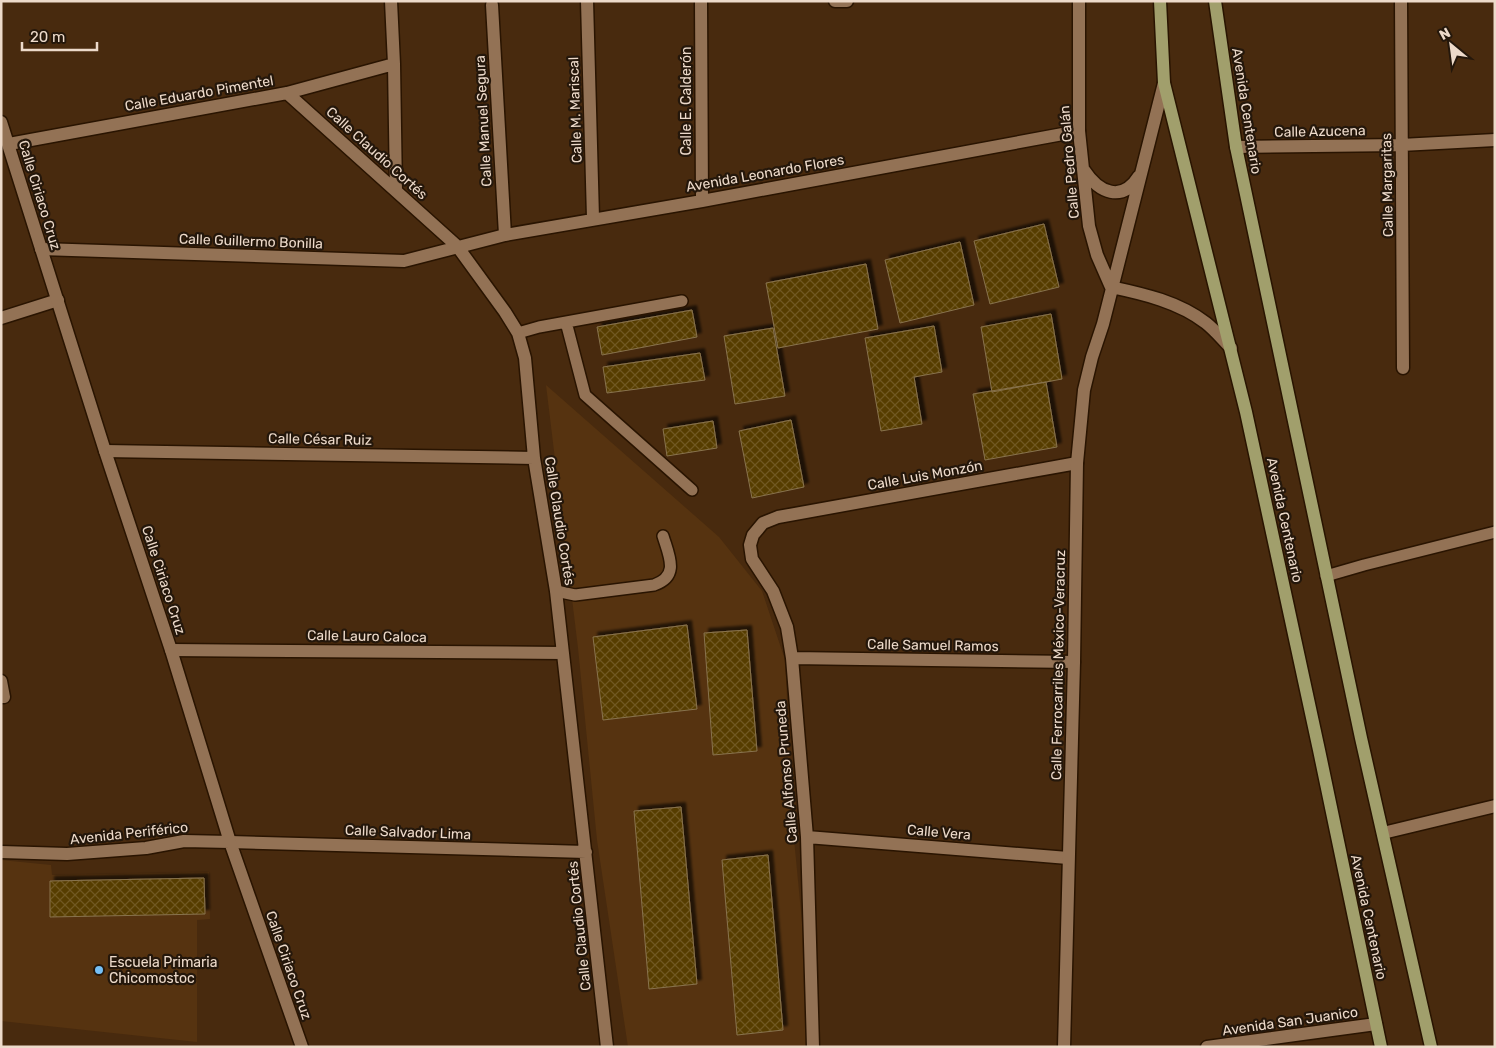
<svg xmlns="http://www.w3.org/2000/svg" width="1496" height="1048" font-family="Rubik,sans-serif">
  <defs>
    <pattern id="building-cross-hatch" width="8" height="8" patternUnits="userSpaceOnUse" patternTransform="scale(1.25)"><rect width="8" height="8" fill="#573c00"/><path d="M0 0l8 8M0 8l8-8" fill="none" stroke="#6f5824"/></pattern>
    <filter id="shadow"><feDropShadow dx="4.5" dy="-4.5" stdDeviation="1" flood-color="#0009"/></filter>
  </defs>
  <rect width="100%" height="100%" fill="#482a0e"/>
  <path fill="#563310" d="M 546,385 L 719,537 L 762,591 L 785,660 L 794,839 L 814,1047 L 628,1047 L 597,840 L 578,648 Z
    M 1,860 L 51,865 L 52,875 L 209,872 L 210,919 L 197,920 L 197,1042 L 1,1021 Z"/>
  <path fill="url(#building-cross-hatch)" stroke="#88734d" filter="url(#shadow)" d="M 1044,224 L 1059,287 L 990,304 L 974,241 Z
    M 960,242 L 974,305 L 900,323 L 885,260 Z
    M 866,264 L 878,329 L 778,348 L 766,283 Z
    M 692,310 L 697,337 L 602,355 L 597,327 Z
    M 1051,314 L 1062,379 L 992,392 L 981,327 Z
    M 934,326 L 942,372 L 914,377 L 922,424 L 881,431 L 865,338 Z
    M 773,328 L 785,396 L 735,404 L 724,336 Z
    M 700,353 L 705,380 L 607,393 L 603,367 Z
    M 1046,382 L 1057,447 L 985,460 L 973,394 Z
    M 791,420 L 804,487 L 752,498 L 739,431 Z
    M 713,421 L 717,448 L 667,456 L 663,429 Z
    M 687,625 L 697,709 L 603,720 L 593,637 Z
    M 747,630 L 757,751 L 713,755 L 704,633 Z
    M 681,807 L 697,984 L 649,989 L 634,811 Z
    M 768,855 L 783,1030 L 737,1035 L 722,860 Z
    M 204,878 L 205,914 L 50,917 L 50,881 Z"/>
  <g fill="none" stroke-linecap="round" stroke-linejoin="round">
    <defs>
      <path id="lane" d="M 566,322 L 585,395 L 692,490
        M 518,333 L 539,327 L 682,301
        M 1326,576 L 1364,565 L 1495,532
        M 556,591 L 575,595 L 654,585 C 680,576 669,556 663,536"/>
      <path id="street" d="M 391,1 L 394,64 L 396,191
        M 587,1 L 593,218
        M 701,1 L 702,201
        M 835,1 L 847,1
        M 1401,1 L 1403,368
        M 492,5 L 505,235
        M 287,93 L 457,246 L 505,312 L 518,333 L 525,358 L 534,458 L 556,591 L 607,1047
        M 9,144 L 287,93 L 394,64
        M 1236,147 L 1401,145 L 1495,140
        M 41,249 L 404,261 L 505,235 L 702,201 L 1079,131
        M 1,318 L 58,300
        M 105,451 L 534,458
        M 171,650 L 562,653
        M 792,658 L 1074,662
        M 1,681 L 4,697 L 1,697
        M 807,837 L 1068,858
        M 230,842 L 586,852
        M 813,1047 L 807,837 L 792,658 L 787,627 L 773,591 L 752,559 L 750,545 L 753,535 L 763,523 L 778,517 L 1077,463"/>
      <path id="secondary" d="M 1079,1 L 1079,131 L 1089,226 L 1097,255 L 1111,287
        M 1,122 L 105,451 L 171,650 L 230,842 L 302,1047
        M 1084,170 C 1099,193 1122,203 1139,176
        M 1111,287 C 1144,294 1179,302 1206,323 C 1215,330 1223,340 1231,348
        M 1383,833 L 1495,806
        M 1,852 L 67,854 L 146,848 L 184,841 L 230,842
        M 1064,1047 L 1074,662 L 1077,463 L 1084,390 L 1092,357 L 1103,324 L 1164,83
        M 1207,1047 L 1376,1024"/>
      <path id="primary" d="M 1160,1 L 1164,83 L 1246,412 L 1319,750 L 1381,1047
        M 1215,1 L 1236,147 L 1361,738 L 1431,1047"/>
    </defs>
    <use href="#lane" stroke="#291401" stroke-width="14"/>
    <use href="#street" stroke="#291401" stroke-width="15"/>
    <use href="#secondary" stroke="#291401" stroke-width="15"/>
    <use href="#primary" stroke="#291401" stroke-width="15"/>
    <use href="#lane" stroke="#937255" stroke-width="11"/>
    <use href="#street" stroke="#937255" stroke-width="12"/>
    <use href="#secondary" stroke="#937255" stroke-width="12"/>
    <use href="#primary" stroke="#a19f6c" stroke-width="12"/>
  </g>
  <circle fill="#75c0f6" stroke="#24170b" stroke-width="2" cx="99" cy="970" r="5"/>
  <g text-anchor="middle" stroke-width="4.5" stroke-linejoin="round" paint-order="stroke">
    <g font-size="14" fill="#eddaca" stroke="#24170b">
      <text transform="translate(199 93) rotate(-10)" y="5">Calle Eduardo Pimentel</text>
      <text transform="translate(686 101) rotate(-90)" y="5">Calle E. Calderón</text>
      <text transform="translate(575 110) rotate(-92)" y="5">Calle M. Mariscal</text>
      <text transform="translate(1247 111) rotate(81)" y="5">Avenida Centenario</text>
      <text transform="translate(483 121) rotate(-93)" y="5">Calle Manuel Segura</text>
      <text transform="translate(1320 131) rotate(-1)" y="5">Calle Azucena</text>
      <text transform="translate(377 153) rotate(42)" y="5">Calle Claudio Cortés</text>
      <text transform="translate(1069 162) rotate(-95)" y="5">Calle Pedro Galán</text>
      <text transform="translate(765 173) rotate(-10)" y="5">Avenida Leonardo Flores</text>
      <text transform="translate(1387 185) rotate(-91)" y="5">Calle Margaritas</text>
      <text transform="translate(40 195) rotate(73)" y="5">Calle Ciriaco Cruz</text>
      <text transform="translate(251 241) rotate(2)" y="5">Calle Guillermo Bonilla</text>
      <text transform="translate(320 439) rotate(1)" y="5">Calle César Ruiz</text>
      <text transform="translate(925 475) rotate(-10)" y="5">Calle Luis Monzón</text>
      <text transform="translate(1285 520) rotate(78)" y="5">Avenida Centenario</text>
      <text transform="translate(560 521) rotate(81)" y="5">Calle Claudio Cortés</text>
      <text transform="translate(164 580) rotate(72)" y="5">Calle Ciriaco Cruz</text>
      <text transform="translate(367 636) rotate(1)" y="5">Calle Lauro Caloca</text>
      <text transform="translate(933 645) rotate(1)" y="5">Calle Samuel Ramos</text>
      <text transform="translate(1058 665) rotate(-89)" y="5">Calle Ferrocarriles México-Veracruz</text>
      <text transform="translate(786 772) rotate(-95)" y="5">Calle Alfonso Pruneda</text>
      <text transform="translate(408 832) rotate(2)" y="5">Calle Salvador Lima</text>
      <text transform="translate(939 832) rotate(5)" y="5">Calle Vera</text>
      <text transform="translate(129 833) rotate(-6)" y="5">Avenida Periférico</text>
      <text transform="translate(1369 917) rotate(78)" y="5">Avenida Centenario</text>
      <text transform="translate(579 926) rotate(-96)" y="5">Calle Claudio Cortés</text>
      <text transform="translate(289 965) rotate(71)" y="5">Calle Ciriaco Cruz</text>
      <text transform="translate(1290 1021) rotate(-8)" y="5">Avenida San Juanico</text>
    </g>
    <g font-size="14" fill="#eddaca" stroke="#24170b" text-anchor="start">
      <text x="109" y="967">Escuela Primaria<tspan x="109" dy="16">Chicomostoc</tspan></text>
    </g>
  </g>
  <rect width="1496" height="1048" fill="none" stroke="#eddaca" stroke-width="5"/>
  <g transform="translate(1451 45) rotate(331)" stroke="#24170b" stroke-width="4" paint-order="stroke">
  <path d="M0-4L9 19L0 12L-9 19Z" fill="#eddaca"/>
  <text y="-8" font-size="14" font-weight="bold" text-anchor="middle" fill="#eddaca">N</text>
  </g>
  <path d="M22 42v8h75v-8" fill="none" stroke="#eddaca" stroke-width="2.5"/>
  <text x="30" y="42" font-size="15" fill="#eddaca" stroke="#24170b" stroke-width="4" paint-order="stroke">20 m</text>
</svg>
